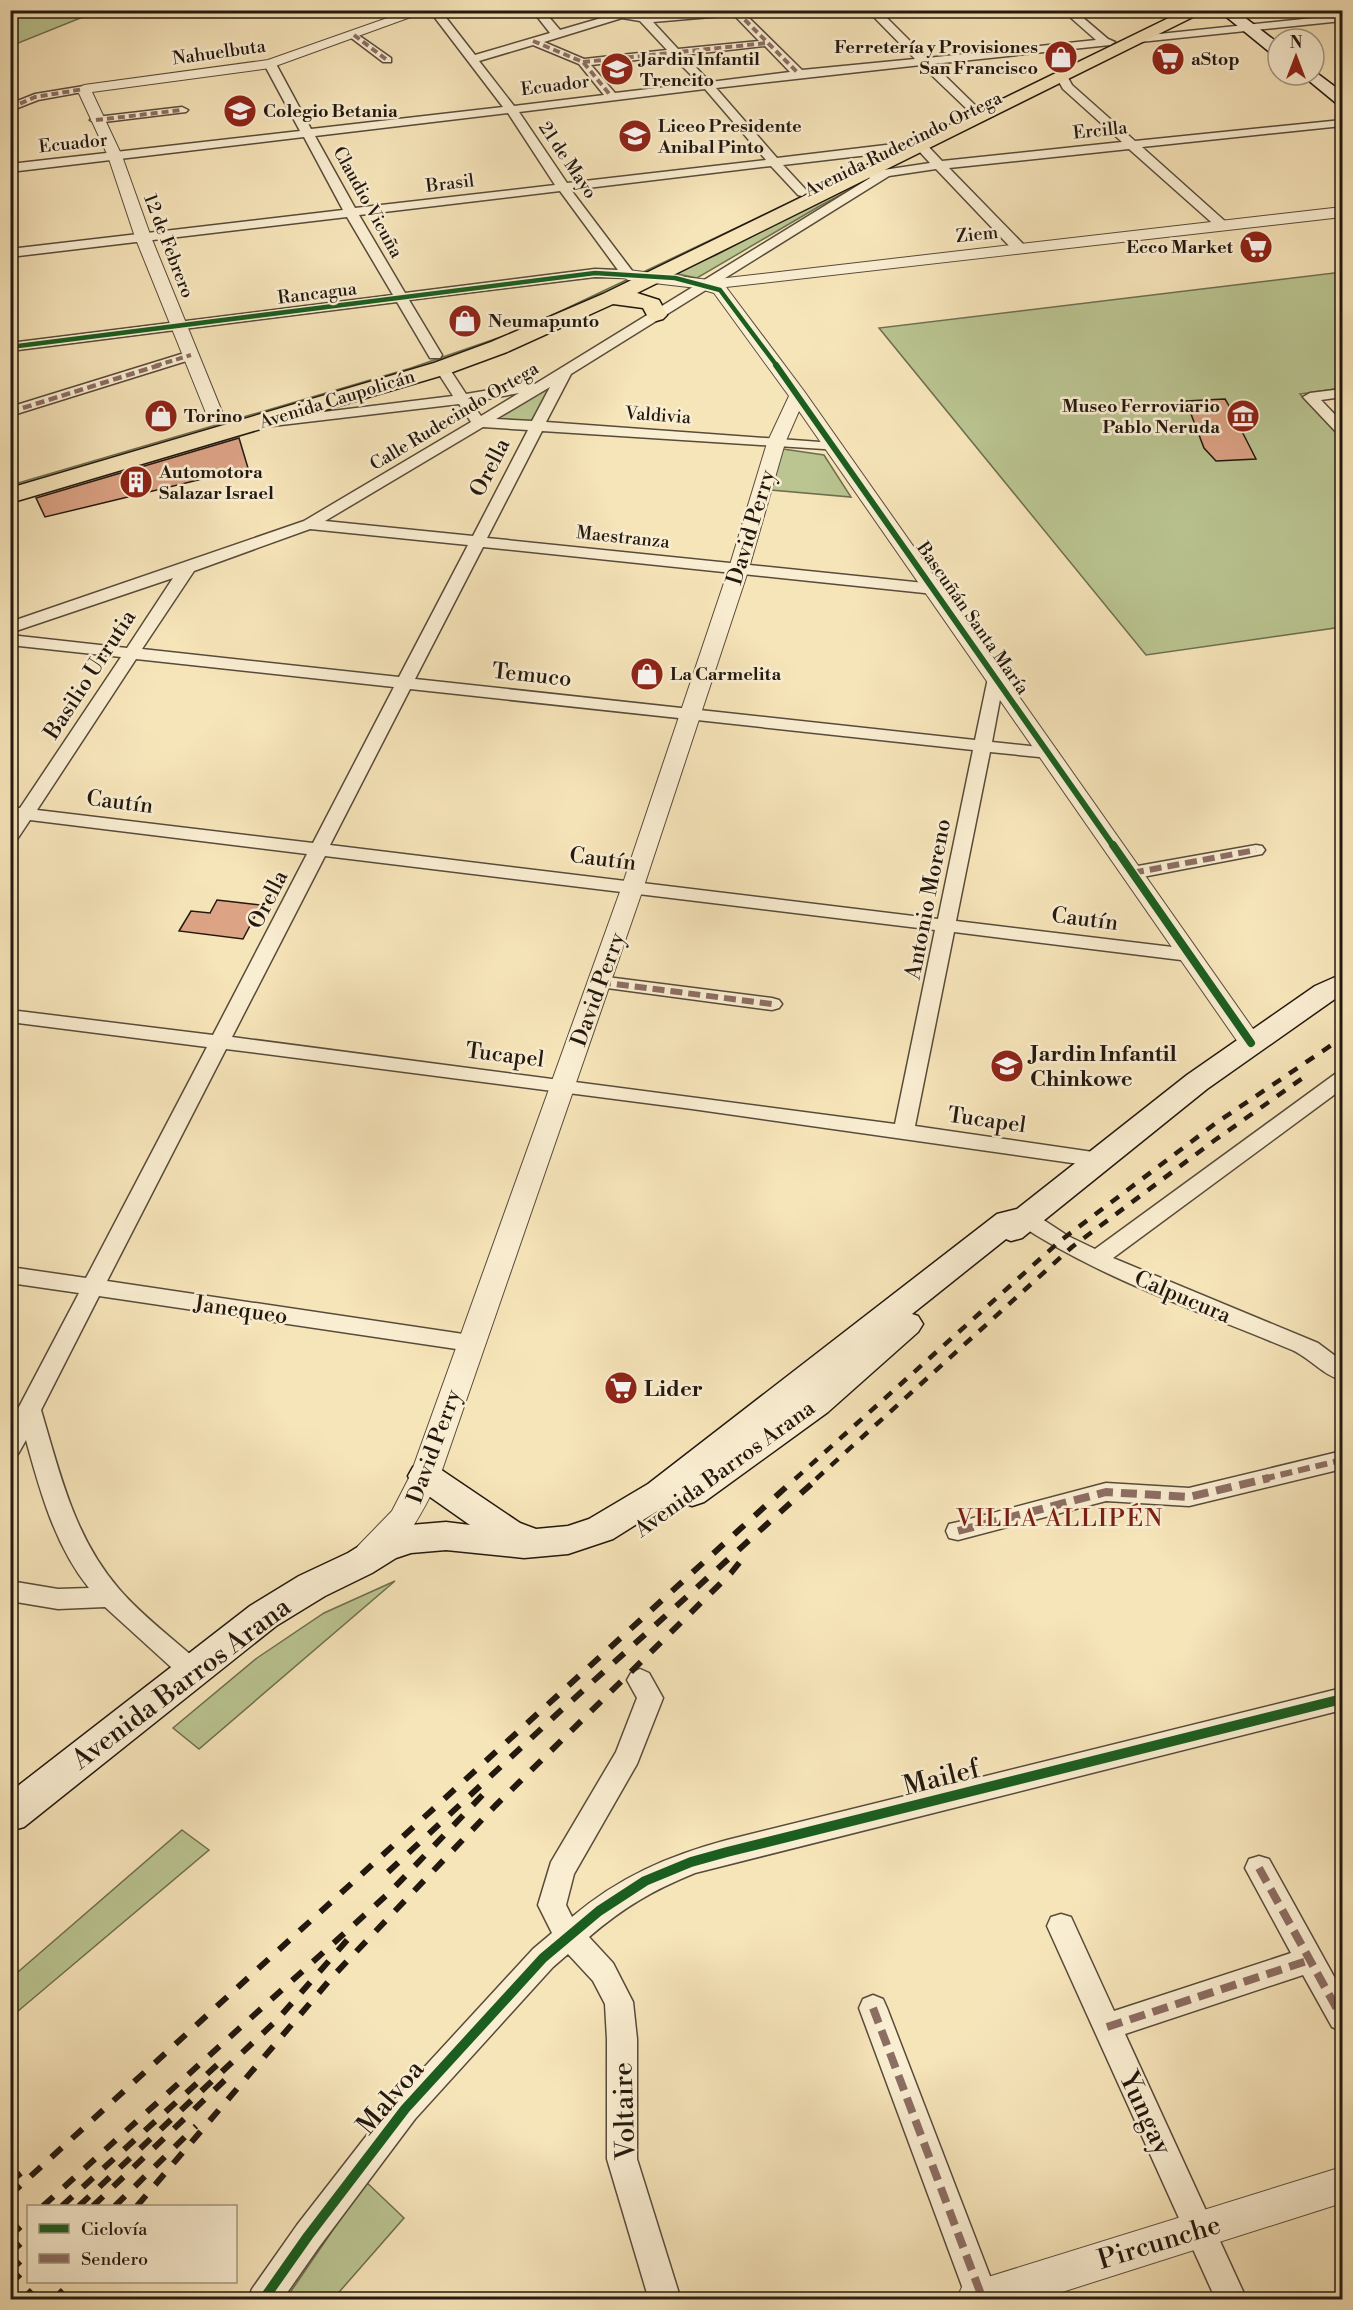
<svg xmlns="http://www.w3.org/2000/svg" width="1353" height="2310" font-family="'Libre Bodoni',serif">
  <rect width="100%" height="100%" fill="#f7e5ba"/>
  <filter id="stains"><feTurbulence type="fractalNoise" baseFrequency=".00333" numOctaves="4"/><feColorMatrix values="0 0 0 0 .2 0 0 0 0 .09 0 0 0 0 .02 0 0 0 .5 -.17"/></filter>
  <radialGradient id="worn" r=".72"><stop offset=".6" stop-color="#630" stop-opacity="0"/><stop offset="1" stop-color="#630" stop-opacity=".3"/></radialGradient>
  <path fill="#bac591" stroke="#6e6e50" stroke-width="1.5" d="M 10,11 L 77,11 L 83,17 L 11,46 Z
    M 896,152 L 610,294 L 495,345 L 11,492 L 11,485 L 411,368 L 521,330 Z
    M 876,176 L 818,207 L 697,278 L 673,273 L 716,255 L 863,178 Z
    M 1342,272 L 1342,388 L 1300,394 L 1342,438 L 1342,627 L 1146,655 L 879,328 Z
    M 551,386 L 535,422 L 494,419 Z
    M 783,449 L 824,455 L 851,497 L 771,490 Z
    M 395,1581 L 199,1749 L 173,1728 L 257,1658 L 324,1613 Z
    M 182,1830 L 209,1850 L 11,2017 L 11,1978 Z
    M 363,2179 L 404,2218 L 333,2299 L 285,2300 L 339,2221 Z"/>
  <path fill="#dca385" stroke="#23180f" stroke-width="1.5" d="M 1225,399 L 1228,404 L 1256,459 L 1216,461 L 1204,448 L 1186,401 Z
    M 239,438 L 248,468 L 45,517 L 36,498 Z
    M 217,900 L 261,905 L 243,939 L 179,931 L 191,911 L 210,913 Z"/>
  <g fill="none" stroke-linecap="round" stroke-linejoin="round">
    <defs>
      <path id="minor" d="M 429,10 L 440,10 L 475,55 L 550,33 L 532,10 L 543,10 L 560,30 L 622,12 L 634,13 L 635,11 L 642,10 L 646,15 L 659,17 L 716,10 L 755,10 L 745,14 L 802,70 L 915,59 L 867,10 L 879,10 L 927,58 L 1096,40 L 1062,10 L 1074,10 L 1108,39 L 1115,42 L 1110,45 L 933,64 L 978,108 L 978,112 L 970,112 L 921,65 L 716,88 L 777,158 L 894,144 L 900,148 L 894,152 L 783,165 L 808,192 L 802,196 L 798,195 L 771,166 L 571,190 L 633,272 L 635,275 L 633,278 L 595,277 L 409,300 L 442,355 L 440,358 L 430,358 L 397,302 L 10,351 L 10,343 L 393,295 L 347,217 L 10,257 L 10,249 L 343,210 L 304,137 L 10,172 L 10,164 L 300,131 L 264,64 L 270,61 L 276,64 L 311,129 L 503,107 ZM 734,15 L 759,41 L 678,49 L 653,22 ZM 622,18 L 640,21 L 667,50 L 584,59 L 544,42 ZM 533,45 L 579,64 L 604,95 L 514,106 L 479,61 ZM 765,46 L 790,72 L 710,82 L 684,55 ZM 672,56 L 699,83 L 615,93 L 591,65 ZM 705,89 L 766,160 L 567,183 L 519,112 ZM 508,113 L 555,185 L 355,208 L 315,136 ZM 560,191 L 618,270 L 595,269 L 405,293 L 359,215 Z
        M 1342,15 L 1342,21 L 1140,42 L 1135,39 L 1140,36 Z
        M 354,32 L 391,58 L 391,62 L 383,62 L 350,37 L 349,35 Z
        M 1063,75 L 1067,76 L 1072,85 L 1135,141 L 1342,120 L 1342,126 L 1142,147 L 1227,223 L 1229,226 L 1227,229 L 1219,229 L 1129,149 L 949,168 L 1025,246 L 1026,249 L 1025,252 L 1015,252 L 936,169 L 889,176 L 571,374 L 546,422 L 834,443 L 841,447 L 839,450 L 542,431 L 487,538 L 934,584 L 942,589 L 940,592 L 934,594 L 483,547 L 415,679 L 975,740 L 988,678 L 990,674 L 1002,674 L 1004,678 L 992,742 L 1049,748 L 1055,749 L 1058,753 L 1055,757 L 1049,758 L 990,752 L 956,921 L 1189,949 L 1196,951 L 1199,955 L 1196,959 L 1189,961 L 954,932 L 915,1126 L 1100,1153 L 1107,1155 L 1111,1160 L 1107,1165 L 1100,1167 L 692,1109 L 226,1049 L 107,1281 L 470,1335 L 478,1337 L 481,1343 L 478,1349 L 470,1351 L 99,1296 L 41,1410 C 60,1474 74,1537 119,1589 C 143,1617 174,1639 201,1664 L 205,1671 L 201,1678 L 192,1682 L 183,1678 L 105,1607 L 58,1609 L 10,1601 L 10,1581 L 58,1589 L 89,1588 C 55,1546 40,1491 26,1440 L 18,1454 L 10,1457 L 10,1424 L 79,1293 L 10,1283 L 10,1267 L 86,1278 L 207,1047 L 10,1022 L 10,1010 L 213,1035 L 307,854 L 30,820 L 16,841 L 10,842 L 10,823 L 14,818 L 10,817 L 10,807 L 20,808 L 121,657 L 10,645 L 10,635 L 127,648 L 173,578 L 10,633 L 10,622 L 304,521 L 471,422 L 459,404 L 264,427 L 257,423 L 259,420 L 453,396 L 435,368 L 442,364 L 447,365 L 466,394 L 530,383 L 535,384 L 870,178 L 868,175 L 870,172 L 930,163 L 918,150 L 918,144 L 926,144 L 942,161 L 1122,142 L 1063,89 L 1057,78 ZM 550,387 L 532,421 L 496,419 ZM 519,393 L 481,416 L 471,402 ZM 483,427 L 528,430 L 473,536 L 325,521 ZM 310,529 L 468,545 L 399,677 L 142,649 L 194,571 ZM 136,659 L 394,687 L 313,843 L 37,810 ZM 410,689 L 973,750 L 938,919 L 330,845 ZM 325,856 L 935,930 L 895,1124 L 232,1037 Z
        M 84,86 L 88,87 L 88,91 L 38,100 L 10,111 L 10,104 L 35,94 Z
        M 182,107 L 188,110 L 186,112 L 96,123 L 90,120 L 96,117 Z
        M 191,351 L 198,355 L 196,358 L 10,416 L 10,407 Z
        M 1342,389 L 1342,397 L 1321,400 L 1342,422 L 1342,434 L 1337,433 L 1303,397 L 1310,393 Z
        M 1256,845 L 1262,846 L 1265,850 L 1262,854 L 1132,879 L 1125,877 L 1123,873 L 1125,869 L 1132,867 Z
        M 599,976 L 772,998 L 779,1000 L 782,1004 L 779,1008 L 772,1010 L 592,986 L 589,982 L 592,978 Z
        M 1342,1072 L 1342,1089 L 1113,1258 L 1318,1343 L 1342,1361 L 1342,1380 C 1324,1376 1310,1358 1292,1350 C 1199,1311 1101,1279 1017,1223 L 1014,1218 L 1017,1213 L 1025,1211 L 1033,1213 L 1068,1236 L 1095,1249 L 1335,1074 Z
        M 1342,1451 L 1342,1469 L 1189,1506 L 1106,1501 L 958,1540 L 949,1538 L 946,1531 L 949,1524 L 958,1522 L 1106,1483 L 1189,1488 Z
        M 640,1669 L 649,1673 L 663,1698 L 637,1764 L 574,1874 L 566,1905 L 572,1917 C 619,1877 668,1856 727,1840 L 1342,1688 L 1342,1710 L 695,1873 C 653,1890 624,1907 589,1937 L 613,1963 L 633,2002 L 637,2039 L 637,2159 L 681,2300 L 649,2300 L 607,2159 L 607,2039 L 605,2004 L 593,1981 L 568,1954 L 553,1967 L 415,2119 L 319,2247 L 282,2300 L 248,2300 L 252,2289 L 297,2225 L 395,2099 L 533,1949 L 552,1933 L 538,1905 L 551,1862 L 616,1752 L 637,1698 L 627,1680 L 631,1673 Z
        M 1259,1856 L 1269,1859 L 1342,1991 L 1342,2031 L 1332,2027 L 1303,1975 L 1125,2034 L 1247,2300 L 1216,2300 L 1047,1926 L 1051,1917 L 1061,1914 L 1071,1917 L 1114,2011 L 1291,1953 L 1245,1868 L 1249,1859 Z
        M 873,1995 L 883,1999 L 887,2008 L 998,2297 L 997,2300 L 967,2300 L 966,2297 L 859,2008 L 863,1999 Z"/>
      <path id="tertiary" d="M 410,10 L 430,10 L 270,68 L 92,92 L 122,156 L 151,237 L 225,419 L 222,423 L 210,423 L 135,237 L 108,156 L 77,89 L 84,85 L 268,60 Z
        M 1342,207 L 1342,217 L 726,287 L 804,391 L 1263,1043 L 1260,1048 L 1251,1051 L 1242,1048 L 799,411 L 785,443 L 749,568 L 644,886 L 440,1476 C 427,1503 395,1574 358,1562 L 354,1554 L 358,1546 L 392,1511 L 410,1476 L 622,886 L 729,568 L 767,443 L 789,396 L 714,293 L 697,288 L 628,280 L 620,275 L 622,272 L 628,270 L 709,280 Z
        M 1342,2167 L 1342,2203 L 1037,2300 L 956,2300 L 962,2287 L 975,2281 Z"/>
      <path id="secondary" d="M 1218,10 L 1235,10 L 1278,43 L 1278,56 L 1272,54 Z
        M 1314,71 L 1342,92 L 1342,105 L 1336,103 L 1302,75 L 1314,75 Z
        M 1342,974 L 1342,994 L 1207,1089 L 1022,1238 L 1011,1241 L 1006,1239 L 912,1314 L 918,1316 L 923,1324 L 918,1332 L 828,1412 L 704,1502 L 692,1506 L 680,1502 L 678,1498 L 613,1539 L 568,1554 L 524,1558 L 446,1550 L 411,1553 L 396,1558 L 372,1573 L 325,1596 L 276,1626 L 24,1827 L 10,1831 L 10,1792 L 250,1606 L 299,1576 L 348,1553 L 372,1538 L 410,1525 L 446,1522 L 470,1525 L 413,1485 L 408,1476 L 413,1467 L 425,1463 L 437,1467 L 520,1523 L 536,1529 L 568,1526 L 589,1519 L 648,1484 L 997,1214 L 1017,1209 L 1187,1075 L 1315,986 Z"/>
      <path id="primary" d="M 1185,10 L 1207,10 L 637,293 L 659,300 L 667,315 L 663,319 L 656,321 L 649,319 L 643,308 L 613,304 L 507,352 L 450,373 L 10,503 L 10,488 L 434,363 L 491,342 L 603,294 Z"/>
    </defs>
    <use href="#minor" stroke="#584b3a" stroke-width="3"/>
    <use href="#tertiary" stroke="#584b3a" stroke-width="2"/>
    <use href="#secondary" stroke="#23180f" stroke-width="3"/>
    <use href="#primary" stroke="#23180f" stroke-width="3"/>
    <use href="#minor" fill="#faeed2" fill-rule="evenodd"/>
    <use href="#tertiary" fill="#faeed2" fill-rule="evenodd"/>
    <use href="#secondary" fill="#faeed2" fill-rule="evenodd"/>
    <use href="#primary" fill="#f7e5ba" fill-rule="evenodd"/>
    <path stroke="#23180f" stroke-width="4.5" stroke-dasharray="10 10" stroke-linecap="butt" d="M 795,1479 L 1060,1241 L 1216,1123 L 1342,1038
      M 816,1479 L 1072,1247 L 1215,1140 L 1307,1075"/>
    <path stroke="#23180f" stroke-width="6" stroke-dasharray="14 14" stroke-linecap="butt" d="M 388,1872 L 557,1714 L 818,1478
      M 10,2182 L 31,2165
      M 10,2195 L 796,1478
      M 43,2206 L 390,1892 L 491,1786
      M 62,2206 L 217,2065
      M 79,2206 L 277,2020 L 349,1938
      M 93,2206 L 227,2078
      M 115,2206 L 196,2126
      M 137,2206 L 334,1975 L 495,1806 L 731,1573 L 747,1553
      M 10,2236 L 28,2220
      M 10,2253 L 28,2237
      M 10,2271 L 28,2254
      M 10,2284 L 28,2267
      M 22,2300 L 40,2282
      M 53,2300 L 71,2282"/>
    <path stroke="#8d6e63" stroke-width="4" stroke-dasharray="7 4" stroke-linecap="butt" d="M 737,12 L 799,74
      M 354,35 L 387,60
      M 533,41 L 583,62 L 611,96
      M 583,62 L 767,43
      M 10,108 L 35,97 L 84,89
      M 96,120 L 182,110
      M 155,366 L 191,355"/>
    <path stroke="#8d6e63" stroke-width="4.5" stroke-dasharray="9 4.5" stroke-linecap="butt" d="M 10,412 L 160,365"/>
    <path stroke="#8d6e63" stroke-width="6" stroke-dasharray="12 6" stroke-linecap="butt" d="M 1132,873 L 1256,850
      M 599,982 L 772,1004
      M 1263,1479 L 1342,1460"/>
    <path stroke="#8d6e63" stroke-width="8" stroke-dasharray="16 8" stroke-linecap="butt" d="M 958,1531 L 1106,1492 L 1189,1497 L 1269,1478
      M 1259,1868 L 1342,2018
      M 873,2008 L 982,2297
      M 1107,2027 L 1310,1960"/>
    <defs>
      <path id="cycleway-far3" d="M 10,347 L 595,273 L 675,278 L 720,290 L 777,366"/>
      <path id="cycleway-far2" d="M 776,365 L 1114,847"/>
      <path id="cycleway-far1" d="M 1113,845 L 1251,1043"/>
      <path id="cycleway" d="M 263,2300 L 308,2236 L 405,2109 L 543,1958 L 599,1911 L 645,1881 L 691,1862 L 727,1852 L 1342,1699"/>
    </defs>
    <use href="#cycleway-far3" stroke="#faeed2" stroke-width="7"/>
    <use href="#cycleway-far2" stroke="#faeed2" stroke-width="9"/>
    <use href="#cycleway-far1" stroke="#faeed2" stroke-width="11"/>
    <use href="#cycleway" stroke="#faeed2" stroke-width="14"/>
    <use href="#cycleway-far3" stroke="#1b5e20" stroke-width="4.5"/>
    <use href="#cycleway-far2" stroke="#1b5e20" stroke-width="6"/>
    <use href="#cycleway-far1" stroke="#1b5e20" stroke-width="8"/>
    <use href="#cycleway" stroke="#1b5e20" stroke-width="10"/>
  </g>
  <defs>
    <symbol id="shop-disc" viewBox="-11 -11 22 22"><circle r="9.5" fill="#8f2418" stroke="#faeed2"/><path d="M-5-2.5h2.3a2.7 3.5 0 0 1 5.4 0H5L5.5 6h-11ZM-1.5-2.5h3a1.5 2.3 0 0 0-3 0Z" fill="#fff"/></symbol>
    <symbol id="supermarket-disc" viewBox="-11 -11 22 22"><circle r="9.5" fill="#8f2418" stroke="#faeed2"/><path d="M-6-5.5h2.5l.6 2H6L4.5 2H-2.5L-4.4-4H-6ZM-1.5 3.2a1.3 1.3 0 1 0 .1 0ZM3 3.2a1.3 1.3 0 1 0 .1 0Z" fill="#fff"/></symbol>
    <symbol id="school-disc" viewBox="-11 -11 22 22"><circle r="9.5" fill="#8f2418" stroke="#faeed2"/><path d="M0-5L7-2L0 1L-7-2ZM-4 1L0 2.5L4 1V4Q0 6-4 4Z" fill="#fff"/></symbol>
    <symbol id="museum-disc" viewBox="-11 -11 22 22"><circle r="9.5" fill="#8f2418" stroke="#faeed2"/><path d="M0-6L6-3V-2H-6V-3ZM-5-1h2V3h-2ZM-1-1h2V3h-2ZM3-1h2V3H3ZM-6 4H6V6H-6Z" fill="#fff"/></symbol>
    <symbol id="building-disc" viewBox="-11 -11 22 22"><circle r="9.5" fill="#8f2418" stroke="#faeed2"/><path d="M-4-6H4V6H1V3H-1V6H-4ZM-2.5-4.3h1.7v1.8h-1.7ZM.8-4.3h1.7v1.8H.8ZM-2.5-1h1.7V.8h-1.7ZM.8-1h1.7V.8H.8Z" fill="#fff"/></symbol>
  </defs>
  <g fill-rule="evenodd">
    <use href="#shop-disc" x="1042" y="38" width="38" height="38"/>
    <use href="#supermarket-disc" x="1149" y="40" width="38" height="38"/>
    <use href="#school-disc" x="598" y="50" width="38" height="38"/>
    <use href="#school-disc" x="221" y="92" width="38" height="38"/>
    <use href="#school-disc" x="616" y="117" width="38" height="38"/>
    <use href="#supermarket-disc" x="1237" y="228" width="38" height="38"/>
    <use href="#shop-disc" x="446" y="302" width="38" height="38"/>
    <use href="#shop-disc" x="142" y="397" width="38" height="38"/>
    <use href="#museum-disc" x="1224" y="397" width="38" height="38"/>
    <use href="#building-disc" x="117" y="463" width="38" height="38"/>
    <use href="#shop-disc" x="628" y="655" width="38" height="38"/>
    <use href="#school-disc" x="988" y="1047" width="38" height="38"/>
    <use href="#supermarket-disc" x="602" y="1369" width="38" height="38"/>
  </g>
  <g text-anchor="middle" stroke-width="5" stroke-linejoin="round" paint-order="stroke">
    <g font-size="18" font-weight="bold" fill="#23180f" stroke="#faeed2" text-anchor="start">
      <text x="1038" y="53" text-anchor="end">Ferretería y Provisiones<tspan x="1038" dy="21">San Francisco</tspan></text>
      <text x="640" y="65">Jardin Infantil<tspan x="640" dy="21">Trencito</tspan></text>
      <text x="1191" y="65">aStop</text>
      <text x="263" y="117">Colegio Betania</text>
      <text x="658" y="132">Liceo Presidente<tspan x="658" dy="21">Anibal Pinto</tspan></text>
      <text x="1233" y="253" text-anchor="end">Ecco Market</text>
      <text x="488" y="327">Neumapunto</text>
      <text x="1220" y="412" text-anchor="end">Museo Ferroviario<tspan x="1220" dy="21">Pablo Neruda</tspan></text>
      <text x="184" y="422">Torino</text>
      <text x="159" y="478">Automotora<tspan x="159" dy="21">Salazar Israel</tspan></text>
      <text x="670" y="680">La Carmelita</text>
    </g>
    <g font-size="18" fill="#23180f" stroke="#faeed2">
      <text transform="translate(219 52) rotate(-8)" y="6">Nahuelbuta</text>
      <text transform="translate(555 85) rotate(-7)" y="6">Ecuador</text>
      <text transform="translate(1100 130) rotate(-6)" y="6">Ercilla</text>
      <text transform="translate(73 143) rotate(-6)" y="6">Ecuador</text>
      <text transform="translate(903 144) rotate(-26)" y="6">Avenida Rudecindo Ortega</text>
      <text transform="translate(568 160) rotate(56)" y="6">21 de Mayo</text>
      <text transform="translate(450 183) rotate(-7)" y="6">Brasil</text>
      <text transform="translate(368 202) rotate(61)" y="6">Claudio Vicuña</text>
      <text transform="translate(977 234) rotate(-6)" y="6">Ziem</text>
      <text transform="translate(169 246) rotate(69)" y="6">12 de Febrero</text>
      <text transform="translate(317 293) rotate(-7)" y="6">Rancagua</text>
      <text transform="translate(337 399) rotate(-17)" y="6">Avenida Caupolicán</text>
      <text transform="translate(658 415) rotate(4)" y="6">Valdivia</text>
      <text transform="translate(454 416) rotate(-31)" y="6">Calle Rudecindo Ortega</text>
      <text transform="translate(623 537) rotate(6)" y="6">Maestranza</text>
      <text transform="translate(973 618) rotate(55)" y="6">Bascuñán Santa María</text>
    </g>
    <g font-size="22" fill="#23180f" stroke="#faeed2">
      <text transform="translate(489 467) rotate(-63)" y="8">Orella</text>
      <text transform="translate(750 527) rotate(-73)" y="8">David Perry</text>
      <text transform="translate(89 674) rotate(-57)" y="8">Basilio Urrutia</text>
      <text transform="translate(532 674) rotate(6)" y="8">Temuco</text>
      <text transform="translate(120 801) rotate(7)" y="8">Cautín</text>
      <text transform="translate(603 858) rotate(7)" y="8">Cautín</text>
      <text transform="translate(267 899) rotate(-63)" y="8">Orella</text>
      <text transform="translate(927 899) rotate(-79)" y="8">Antonio Moreno</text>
      <text transform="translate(1085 918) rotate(7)" y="8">Cautín</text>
      <text transform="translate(597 989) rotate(-70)" y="8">David Perry</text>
      <text transform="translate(505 1054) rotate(7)" y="8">Tucapel</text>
      <text transform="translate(987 1119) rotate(8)" y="8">Tucapel</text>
      <text transform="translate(1183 1296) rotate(23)" y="8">Calpucura</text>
      <text transform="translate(241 1309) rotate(8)" y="8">Janequeo</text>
      <text transform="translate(433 1446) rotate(-70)" y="8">David Perry</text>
      <text transform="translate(724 1468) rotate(-36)" y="8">Avenida Barros Arana</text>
    </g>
    <g font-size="22" font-weight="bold" fill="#23180f" stroke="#faeed2" text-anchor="start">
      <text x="1030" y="1061">Jardin Infantil<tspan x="1030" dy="25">Chinkowe</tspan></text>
      <text x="644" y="1396">Lider</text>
    </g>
    <g font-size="24" letter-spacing="1.5" fill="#7a1f14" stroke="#faeed2">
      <text x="1060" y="1526">VILLA ALLIPÉN</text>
    </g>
    <g font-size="27" fill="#23180f" stroke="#faeed2">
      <text transform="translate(181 1683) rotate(-37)" y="9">Avenida Barros Arana</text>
      <text transform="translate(941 1777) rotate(-14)" y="9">Mailef</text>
      <text transform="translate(390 2097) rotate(-50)" y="9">Malvoa</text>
      <text transform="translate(624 2111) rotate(-92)" y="9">Voltaire</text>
      <text transform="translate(1146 2113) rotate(65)" y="9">Yungay</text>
      <text transform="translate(1159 2242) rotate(-17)" y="9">Pircunche</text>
    </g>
  </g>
  <rect width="1353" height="2310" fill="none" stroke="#f7e5ba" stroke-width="36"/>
  <rect x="12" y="12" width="1329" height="2286" fill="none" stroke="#23180f" stroke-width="3"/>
  <rect x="18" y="18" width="1317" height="2274" fill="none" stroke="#23180f" stroke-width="1.5"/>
  <rect x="27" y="2205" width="210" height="78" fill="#faeed2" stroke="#a49884" stroke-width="1.5"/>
  <rect x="39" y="2224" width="30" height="9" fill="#1b5e20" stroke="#a49884" stroke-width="1.5"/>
  <text x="81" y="2235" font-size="18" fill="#23180f">Ciclovía</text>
  <rect x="39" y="2254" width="30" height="9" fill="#8d6e63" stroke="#a49884" stroke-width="1.5"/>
  <text x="81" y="2265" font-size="18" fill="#23180f">Sendero</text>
  <g transform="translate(1296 57)"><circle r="28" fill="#faeed2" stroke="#a49884" stroke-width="1.5"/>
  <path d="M0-4.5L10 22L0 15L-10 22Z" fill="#8f2418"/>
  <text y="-9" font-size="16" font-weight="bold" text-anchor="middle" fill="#23180f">N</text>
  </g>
  <rect width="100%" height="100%" filter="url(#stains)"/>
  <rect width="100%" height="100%" fill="url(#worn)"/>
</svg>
